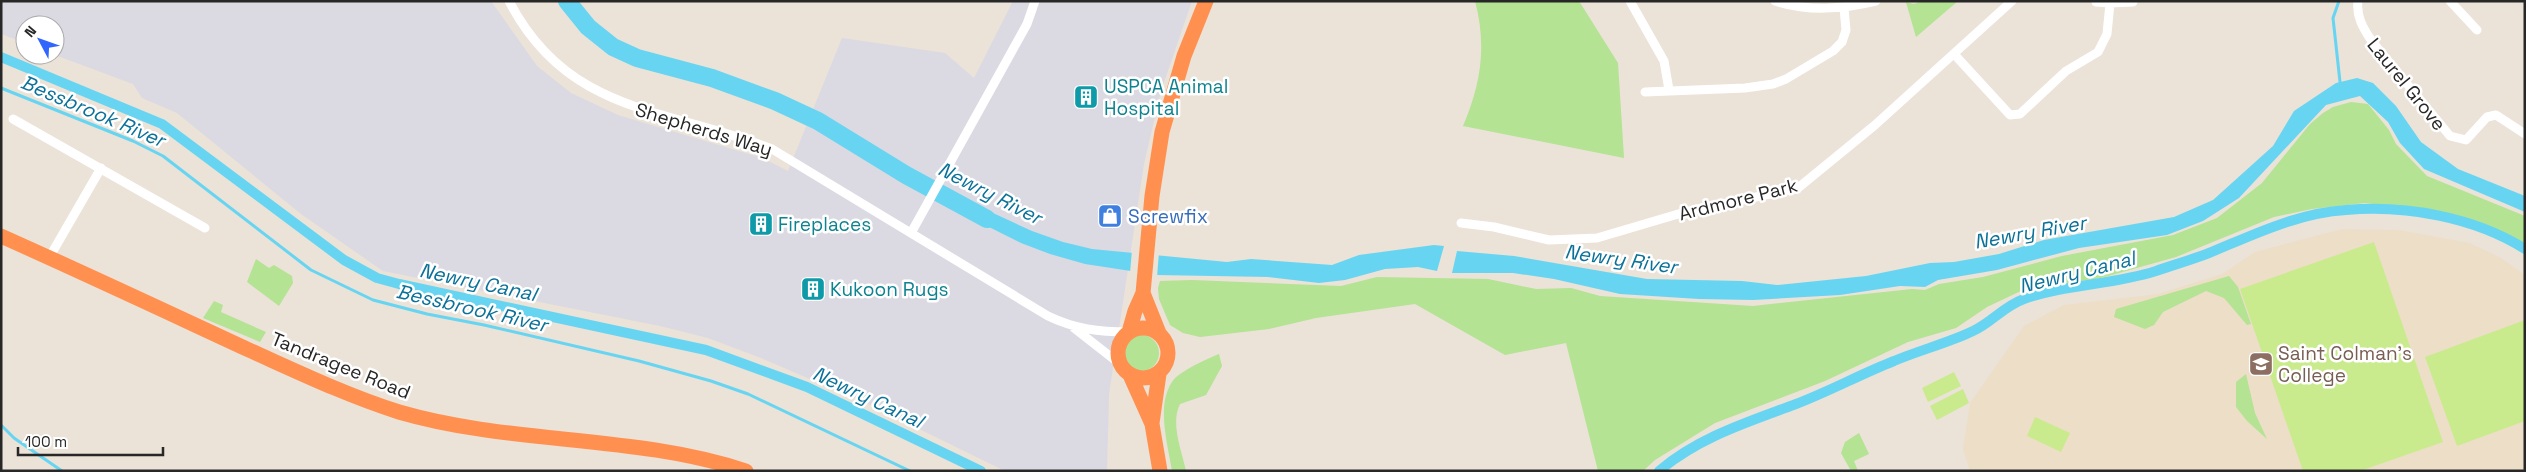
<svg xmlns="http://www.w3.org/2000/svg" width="2526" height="472" font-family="'Space Grotesk',sans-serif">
  <rect width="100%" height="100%" fill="#ebe2d8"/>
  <path fill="#dbd9e2" d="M 1,1 L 491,1 L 537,66 L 571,93 L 618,115 L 762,158 L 788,171 L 842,38 L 945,53 L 974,78 L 1013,1 L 1192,1 L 1161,91 L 1144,164 L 1109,394 L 1107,471 L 1005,471 L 866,403 L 761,358 L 708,338 L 660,326 L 383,271 L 301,214 L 177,113 L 142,98 L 133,84 L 55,55 L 55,25 L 25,25 L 25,43 L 1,34 Z"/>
  <path fill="#eddec7" d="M 2342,229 L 2399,230 L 2470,243 L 2501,258 L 2525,275 L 2525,471 L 1970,471 L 1963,449 L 1970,403 L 2024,326 L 2064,305 L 2158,294 L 2222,274 L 2255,252 Z"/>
  <path fill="#b3e393" d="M 1475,1 L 1579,1 L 1618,63 L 1624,158 L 1463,126 C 1481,84 1487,46 1475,1 Z
    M 1922,1 L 1958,1 L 1916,37 L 1906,2 L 1914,4 Z
    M 2351,102 L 2368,104 L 2389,130 L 2396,144 L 2427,176 L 2525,216 L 2525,246 L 2500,231 L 2438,212 L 2365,203 L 2312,209 L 2274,217 L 2176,257 L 2101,278 L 2025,289 L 1987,307 L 1956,328 L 1908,342 L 1825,381 L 1715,423 L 1655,460 L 1643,471 L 1598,471 L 1566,343 L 1505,355 L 1415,304 L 1316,318 L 1269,329 L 1200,337 L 1183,333 L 1170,325 L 1159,299 L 1158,288 L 1160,281 L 1192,280 L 1341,286 L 1377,277 L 1488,279 L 1536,289 L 1571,288 L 1600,296 L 1753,306 L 1912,289 L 1925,290 L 1939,284 L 1983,277 L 2062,256 L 2173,235 L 2217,218 L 2262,183 L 2310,124 L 2323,113 L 2333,107 Z
    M 256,259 L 269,268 L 274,265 L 292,276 L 293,283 L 279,306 L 247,282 Z
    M 2229,276 L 2238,287 L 2251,324 L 2247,325 L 2224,298 L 2206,291 L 2163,312 L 2154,325 L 2145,329 L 2114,317 L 2116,309 Z
    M 214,301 L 223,305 L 221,312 L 266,332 L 260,342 L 203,318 Z
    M1123 353a18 18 0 1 1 36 0a18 18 0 1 1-36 0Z
    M 1219,354 L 1222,366 L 1206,395 L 1180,404 C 1170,424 1182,451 1186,471 L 1172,471 C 1168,445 1156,406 1172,382 C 1179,371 1207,359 1219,354 Z
    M 2246,374 L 2255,413 L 2267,439 L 2247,421 L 2236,407 L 2236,382 Z
    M 1859,433 L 1869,454 L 1854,461 L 1858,471 L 1851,471 L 1841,453 L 1845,442 Z"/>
  <path fill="#c9eb8e" d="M 2374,242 L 2443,442 L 2360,471 L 2303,471 L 2240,289 Z
    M 2525,320 L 2525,421 L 2457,446 L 2425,357 Z
    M 1954,372 L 1961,386 L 1928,402 L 1922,388 Z
    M 1963,389 L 1969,403 L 1937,420 L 1930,406 Z
    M 2035,417 L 2070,433 L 2061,452 L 2027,436 Z"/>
  <path fill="#67d5f1" d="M 2357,78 L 2373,83 L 2396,106 L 2421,142 L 2458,169 L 2525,196 L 2525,212 L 2424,169 L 2400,143 L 2388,122 L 2360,96 L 2326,105 L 2239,198 L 2203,221 L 2167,235 L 2079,248 L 1997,270 L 1938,280 L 1925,287 L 1900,286 L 1840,295 L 1753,300 L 1699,299 L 1620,294 L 1554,279 L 1513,273 L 1452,273 L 1457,251 L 1514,256 L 1647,279 L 1742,281 L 1777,285 L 1866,276 L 1930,263 L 1954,262 L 1999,254 L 2044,240 L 2174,217 L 2213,200 L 2273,146 L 2294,111 L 2336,83 Z
    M 969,202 L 1032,231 L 1063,242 L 1092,249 L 1227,262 L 1251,259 L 1332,265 L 1359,255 L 1434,245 L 1444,246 L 1437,271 L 1418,267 L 1385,269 L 1345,280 L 1319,283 L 1268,277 L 1157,275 L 1085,264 L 1050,254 L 1021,243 L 965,215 Z"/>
  <path fill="#ebe2d8" d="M 1132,250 L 1159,252 L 1157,277 L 1130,273 Z"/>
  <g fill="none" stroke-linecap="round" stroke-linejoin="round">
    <path stroke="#67d5f1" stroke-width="3" d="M 2339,1 L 2333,18 L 2340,82
      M 1,88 L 133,141 L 163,156 L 311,270 L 373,300 L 427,314 L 484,325 L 639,361 L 711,381 L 748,394 L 910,471
      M 1,425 L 14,438 L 62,471"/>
    <path stroke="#67d5f1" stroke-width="10" d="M 1,57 L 162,124 L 344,260 L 377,278 L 399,284 L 706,350 L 807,387 L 981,471
      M 1659,471 C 1699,437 1748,422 1796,404 C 1830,391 1861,374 1894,361 C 1920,350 1948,343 1973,331 C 1991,323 2004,306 2024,299 C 2066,284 2113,285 2156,271 C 2173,265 2191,260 2209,253 C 2253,235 2297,213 2346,210 C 2406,205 2474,217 2525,249"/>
    <path stroke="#67d5f1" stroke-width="18" d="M 567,1 L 588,27 L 613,47 L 637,58 L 712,78 L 775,101 L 818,121 L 906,175 L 987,219"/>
    <path stroke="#fff" stroke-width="9" d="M 509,1 C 568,115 668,108 772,149 L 1048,316 C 1075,329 1099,332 1129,332
      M 1630,1 L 1664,61 L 1669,90
      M 1775,1 C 1809,12 1842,9 1876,1
      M 2358,1 C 2356,16 2363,28 2371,40 L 2450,136 L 2466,140 L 2487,117 L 2496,115 L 2525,134
      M 2450,1 L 2477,30
      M 2096,2 L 2110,3
      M 1954,54 L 2010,115 L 2020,114 L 2066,71 L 2098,52 L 2107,34 L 2110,3 L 2133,2
      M 1645,92 L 1745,88 L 1773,84 L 1786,79 L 1833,51 L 1842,42 L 1846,30 L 1844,8
      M 13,119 L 205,228
      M 1461,223 L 1494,227 L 1549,240 L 1597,238 L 1685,212 L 1798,188 L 1875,125 L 2012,1
      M 911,233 L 1027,24 L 1035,1
      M 49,258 L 101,168
      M 1074,328 L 1120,364"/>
    <path stroke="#ff904f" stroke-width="15" d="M 1,236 C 84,273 167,312 249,350 C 298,372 348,396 399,412 C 512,445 634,434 746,471
      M 1143,293 L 1159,333
      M1118 353a25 25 0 1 1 50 0a25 25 0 1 1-50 0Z
      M 1129,332 L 1135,311 L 1143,293 L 1152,196 L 1162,132 L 1184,56 L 1206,1
      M 1130,375 L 1152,424 L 1160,471
      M 1152,423 L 1159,374"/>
  </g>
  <defs>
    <symbol id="building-square" viewBox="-11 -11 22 22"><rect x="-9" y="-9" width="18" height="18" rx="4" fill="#0f9aa8" stroke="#fff"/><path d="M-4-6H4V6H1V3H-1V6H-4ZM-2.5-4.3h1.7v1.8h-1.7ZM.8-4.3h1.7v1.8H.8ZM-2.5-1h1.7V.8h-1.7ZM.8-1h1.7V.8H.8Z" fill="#fff"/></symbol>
    <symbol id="shop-square" viewBox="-11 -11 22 22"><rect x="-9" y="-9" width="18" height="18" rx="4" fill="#3f7fe0" stroke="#fff"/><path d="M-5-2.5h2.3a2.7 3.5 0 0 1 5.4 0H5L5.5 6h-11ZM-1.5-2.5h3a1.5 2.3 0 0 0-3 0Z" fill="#fff"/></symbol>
    <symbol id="school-square" viewBox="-11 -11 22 22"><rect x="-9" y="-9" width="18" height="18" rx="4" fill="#8d6e63" stroke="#fff"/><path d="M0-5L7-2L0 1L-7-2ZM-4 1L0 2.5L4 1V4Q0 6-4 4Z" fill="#fff"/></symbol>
  </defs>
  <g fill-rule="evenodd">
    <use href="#building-square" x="1072" y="83" width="28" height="28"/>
    <use href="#shop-square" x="1096" y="202" width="28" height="28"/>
    <use href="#building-square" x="747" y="210" width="28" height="28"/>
    <use href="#building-square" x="799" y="275" width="28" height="28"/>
    <use href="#school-square" x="2247" y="350" width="28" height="28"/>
  </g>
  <g text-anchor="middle" stroke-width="5" stroke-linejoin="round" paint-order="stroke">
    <g font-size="19" fill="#272727" stroke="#fff">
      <text transform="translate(2407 84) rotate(51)" y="7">Laurel Grove</text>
      <text transform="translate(704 129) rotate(17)" y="7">Shepherds Way</text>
      <text transform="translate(1738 199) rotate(-14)" y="7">Ardmore Park</text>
      <text transform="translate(341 365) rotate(22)" y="7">Tandragee Road</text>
    </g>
    <g font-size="19" fill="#0d838f" stroke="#fff" text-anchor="start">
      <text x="1104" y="93">USPCA Animal<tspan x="1104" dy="22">Hospital</tspan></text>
      <text x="778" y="231">Fireplaces</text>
      <text x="830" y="296">Kukoon Rugs</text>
    </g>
    <g font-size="19" fill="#366cbe" stroke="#fff" text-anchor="start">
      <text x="1128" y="223">Screwfix</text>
    </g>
    <g font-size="19" fill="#785e54" stroke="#fff" text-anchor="start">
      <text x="2278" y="360">Saint Colman's<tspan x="2278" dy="22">College</tspan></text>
    </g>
    <g font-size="20" font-style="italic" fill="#0a7199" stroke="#fff">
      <text transform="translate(93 111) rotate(23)" y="7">Bessbrook River</text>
      <text transform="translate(990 193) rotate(27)" y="7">Newry River</text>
      <text transform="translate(2030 232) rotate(-10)" y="7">Newry River</text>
      <text transform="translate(1621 259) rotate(8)" y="7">Newry River</text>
      <text transform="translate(2077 272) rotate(-14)" y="7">Newry Canal</text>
      <text transform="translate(478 282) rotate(12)" y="7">Newry Canal</text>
      <text transform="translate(472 308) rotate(13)" y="7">Bessbrook River</text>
      <text transform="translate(868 397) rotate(25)" y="7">Newry Canal</text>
    </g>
  </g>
  <rect width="2526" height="472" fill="none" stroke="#272727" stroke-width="5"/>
  <g transform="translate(40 40) rotate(311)"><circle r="24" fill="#ffffff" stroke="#a9a9a9"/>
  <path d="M0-4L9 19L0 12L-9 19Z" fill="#3265fe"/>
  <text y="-8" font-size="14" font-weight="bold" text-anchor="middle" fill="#272727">N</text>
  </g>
  <path d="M18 447v8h145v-8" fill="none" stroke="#272727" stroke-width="2.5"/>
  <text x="25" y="447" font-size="15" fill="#272727" stroke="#ffffff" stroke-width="4" paint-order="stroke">100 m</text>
</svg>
